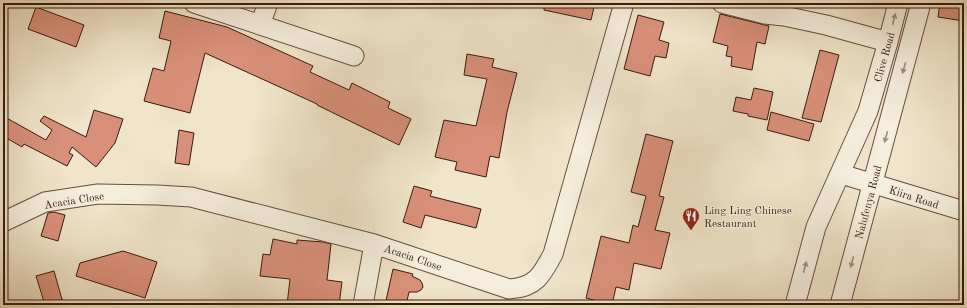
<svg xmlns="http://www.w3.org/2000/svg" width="967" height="308" font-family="'Old Standard TT',serif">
  <rect width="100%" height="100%" fill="#f0e4ca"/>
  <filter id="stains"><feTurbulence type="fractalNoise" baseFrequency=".005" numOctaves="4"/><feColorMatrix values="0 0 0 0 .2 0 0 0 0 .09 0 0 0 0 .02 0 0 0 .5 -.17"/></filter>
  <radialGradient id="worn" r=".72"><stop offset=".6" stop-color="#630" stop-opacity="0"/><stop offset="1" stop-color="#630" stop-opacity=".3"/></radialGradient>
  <path fill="#d9907a" stroke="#381b0e" d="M 544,3 L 595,3 L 591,20 L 544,10 Z
    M 940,3 L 964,3 L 964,21 L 938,17 Z
    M 36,7 L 84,25 L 76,47 L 28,29 Z
    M 165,11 L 227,27 L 313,66 L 310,72 L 349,90 L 352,83 L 390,102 L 388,108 L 411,119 L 399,145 L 317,105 L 317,104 L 205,53 L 190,113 L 144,101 L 153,68 L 164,71 L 171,41 L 159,38 Z
    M 720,14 L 769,26 L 765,44 L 757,42 L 752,70 L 731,66 L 732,57 L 726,56 L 728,46 L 713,42 Z
    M 638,15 L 664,22 L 659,40 L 669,43 L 666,58 L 655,56 L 650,76 L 624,69 Z
    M 820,50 L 839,55 L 821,122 L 802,118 Z
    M 467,54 L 494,59 L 492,67 L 517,73 L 507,112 L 499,158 L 490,156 L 486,177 L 455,170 L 457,162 L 435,157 L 444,120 L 476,126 L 487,79 L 464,75 Z
    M 754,88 L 773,92 L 767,120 L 748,116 L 748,114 L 733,111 L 736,97 L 751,100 Z
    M 94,110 L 123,119 L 115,143 L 96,167 L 72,147 L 69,153 L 73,155 L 67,166 L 24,144 L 22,147 L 3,136 L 3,116 L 46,140 L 52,130 L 40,121 L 44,116 L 86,137 Z
    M 771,112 L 814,124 L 809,141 L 767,130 Z
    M 179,130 L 194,133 L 189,165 L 175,163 Z
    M 646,134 L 673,141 L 659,196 L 664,197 L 655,230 L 670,233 L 661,269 L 634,263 L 629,290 L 616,287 L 612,305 L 586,298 L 601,236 L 629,243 L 633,225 L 638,227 L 646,196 L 631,192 Z
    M 414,186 L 432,191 L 430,196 L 481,209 L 476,228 L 425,215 L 421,228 L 403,222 Z
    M 54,212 L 65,215 L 58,241 L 41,236 L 48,213 Z
    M 273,239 L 297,244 L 297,240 L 323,242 L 331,244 L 327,280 L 342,282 L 339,305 L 287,305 L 290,279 L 260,276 L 263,254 L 270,255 Z
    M 123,251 L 157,262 L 145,298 L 76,276 L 80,263 Z
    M 393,269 L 413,274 L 412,276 L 420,280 L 422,283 L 423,287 L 421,290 L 417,292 L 409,292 L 406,305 L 385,305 Z
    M 54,271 L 61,296 L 64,305 L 45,305 L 36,276 Z"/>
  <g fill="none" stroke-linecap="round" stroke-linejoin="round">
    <defs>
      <path id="minor" d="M 194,3 L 354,56
        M 722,3 L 765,14 L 784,16 L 826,25 L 888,42
        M 260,25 L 268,3
        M 841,174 L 964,211
        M 3,222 L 45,202 L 98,194 L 157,195 L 191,197 L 374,244 L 509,289 C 535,288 542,275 553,254 L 624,3
        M 363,305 L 374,244
        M 795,305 L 816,227 L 868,111 L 888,42 L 898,3
        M 840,305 L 921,3"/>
    </defs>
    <use href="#minor" stroke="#664d3d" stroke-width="21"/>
    <use href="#minor" stroke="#f5eddd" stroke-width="19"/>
  </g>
  <defs><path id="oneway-solid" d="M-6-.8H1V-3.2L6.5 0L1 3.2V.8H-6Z"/></defs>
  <g fill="#a08e80">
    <use href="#oneway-solid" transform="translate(894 19) rotate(-76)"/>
    <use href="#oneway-solid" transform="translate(904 68) rotate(105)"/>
    <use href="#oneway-solid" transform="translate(886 137) rotate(105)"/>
    <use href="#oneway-solid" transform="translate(852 262) rotate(105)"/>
    <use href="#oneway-solid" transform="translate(805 267) rotate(-75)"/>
  </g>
  <defs>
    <symbol id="restaurant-pin" viewBox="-11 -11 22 30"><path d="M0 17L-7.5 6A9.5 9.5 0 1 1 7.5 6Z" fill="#8f2418" stroke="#f5eddd"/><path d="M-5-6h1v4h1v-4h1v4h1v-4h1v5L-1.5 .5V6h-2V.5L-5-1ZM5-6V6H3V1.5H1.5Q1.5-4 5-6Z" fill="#fff"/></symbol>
  </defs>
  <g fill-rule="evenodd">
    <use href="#restaurant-pin" x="681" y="206" width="20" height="27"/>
  </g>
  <g text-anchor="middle" stroke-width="3" stroke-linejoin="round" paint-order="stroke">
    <g font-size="11" fill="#381b0e" stroke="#f5eddd">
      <text transform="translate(884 57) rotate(-74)" y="4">Clive Road</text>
      <text transform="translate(914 197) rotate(18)" y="4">Kiira Road</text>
      <text transform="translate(74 200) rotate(-9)" y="4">Acacia Close</text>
      <text transform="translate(868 202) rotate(-75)" y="4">Nalufenya Road</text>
      <text transform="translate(413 257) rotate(19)" y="4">Acacia Close</text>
    </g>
    <g font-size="11" fill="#381b0e" stroke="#f5eddd" text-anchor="start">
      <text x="704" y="214">Ling Ling Chinese<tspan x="704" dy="13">Restaurant</tspan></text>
    </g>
  </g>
  <rect width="967" height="308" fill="none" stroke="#f0e4ca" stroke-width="16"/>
  <rect x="4" y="4" width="959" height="300" fill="none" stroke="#381b0e" stroke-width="2"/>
  <rect x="8" y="8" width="951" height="292" fill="none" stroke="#381b0e"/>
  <rect width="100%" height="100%" filter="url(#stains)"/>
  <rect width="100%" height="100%" fill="url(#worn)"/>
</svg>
